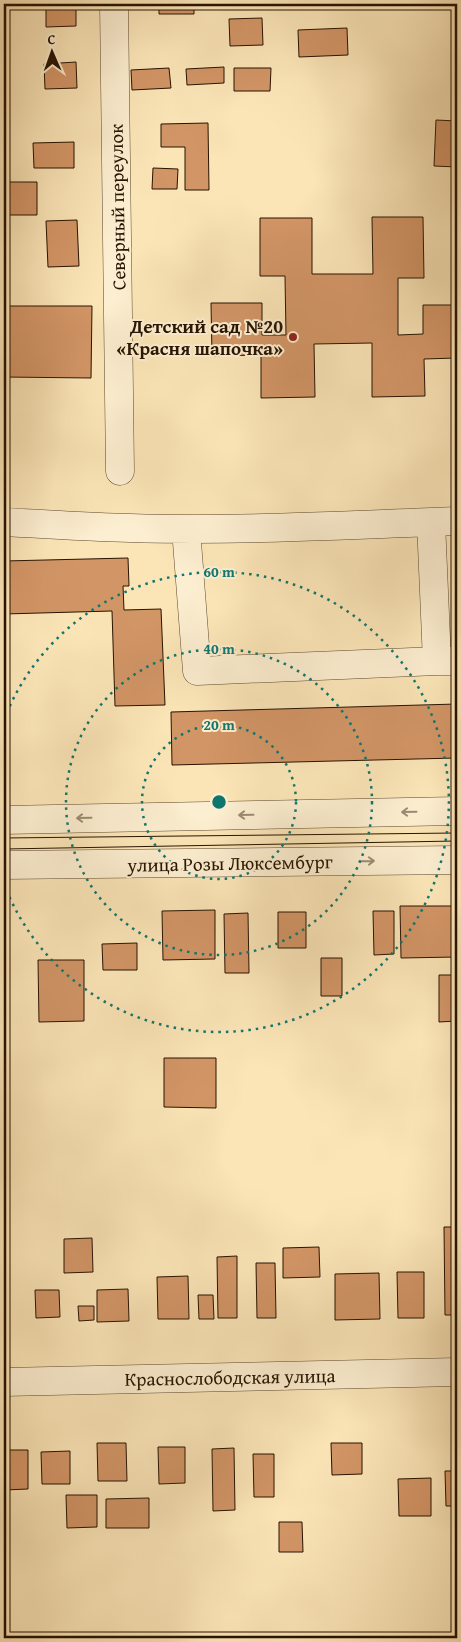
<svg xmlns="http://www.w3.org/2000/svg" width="461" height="1642" font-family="'Gentium Book Plus',serif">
  <rect width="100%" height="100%" fill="#fbe5b7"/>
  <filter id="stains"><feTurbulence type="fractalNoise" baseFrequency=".004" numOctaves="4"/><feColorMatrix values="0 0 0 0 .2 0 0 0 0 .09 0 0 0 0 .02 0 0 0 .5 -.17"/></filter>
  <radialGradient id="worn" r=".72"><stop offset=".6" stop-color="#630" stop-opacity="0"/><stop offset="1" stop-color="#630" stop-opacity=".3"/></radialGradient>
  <path fill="#d29566" stroke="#271300" d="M 46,4 L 76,4 L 76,26 L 46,27 Z
    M 159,4 L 194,4 L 194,14 L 159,14 Z
    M 408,4 L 450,4 L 450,9 L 408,9 Z
    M 262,18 L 263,45 L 230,46 L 229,19 Z
    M 347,28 L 348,55 L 299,57 L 298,30 Z
    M 76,62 L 77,88 L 45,89 L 44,64 Z
    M 224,67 L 224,83 L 187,85 L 186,69 Z
    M 169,68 L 171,88 L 132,90 L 131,70 Z
    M 234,68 L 271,68 L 270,91 L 234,91 Z
    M 436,120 L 457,121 L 457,167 L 434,166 Z
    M 208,123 L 209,190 L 185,190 L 185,147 L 161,147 L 161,124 Z
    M 74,142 L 74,168 L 34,168 L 33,143 Z
    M 153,168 L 178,169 L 177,189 L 152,189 Z
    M 4,182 L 37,182 L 37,215 L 4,215 Z
    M 372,217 L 423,217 L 424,278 L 398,278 L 398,335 L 423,334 L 423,305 L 457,305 L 457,358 L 424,359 L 425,396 L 372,397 L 372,343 L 314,344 L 315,397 L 261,398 L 261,355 L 212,356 L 211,303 L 262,303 L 262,335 L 286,335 L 285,276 L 260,276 L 260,218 L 312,218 L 312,274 L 373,274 Z
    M 77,220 L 79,266 L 48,267 L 46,221 Z
    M 4,306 L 92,306 L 91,378 L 4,377 Z
    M 128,558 L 129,586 L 123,586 L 124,610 L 161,609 L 165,705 L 115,706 L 112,611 L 4,614 L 4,561 Z
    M 457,704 L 457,758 L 172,765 L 171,712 Z
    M 400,906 L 457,906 L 457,957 L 401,958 Z
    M 215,910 L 215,959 L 163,960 L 162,911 Z
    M 373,911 L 394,911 L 394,954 L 374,955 Z
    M 278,912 L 306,912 L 306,948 L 278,948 Z
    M 248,913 L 249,973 L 225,973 L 224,914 Z
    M 137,943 L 137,970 L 103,970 L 102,944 Z
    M 321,958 L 342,958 L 342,996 L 321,996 Z
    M 38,960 L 84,960 L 84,1021 L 39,1022 Z
    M 439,975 L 457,975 L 457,1021 L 439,1022 Z
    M 164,1058 L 216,1058 L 216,1108 L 164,1107 Z
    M 444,1227 L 457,1227 L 457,1315 L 445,1315 Z
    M 92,1238 L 93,1272 L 64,1273 L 64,1239 Z
    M 319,1247 L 320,1277 L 283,1278 L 283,1248 Z
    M 237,1256 L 237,1318 L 218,1318 L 217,1257 Z
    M 256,1263 L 275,1263 L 276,1318 L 257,1318 Z
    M 397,1272 L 424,1272 L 424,1318 L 398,1318 Z
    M 379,1273 L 380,1319 L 335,1320 L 335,1274 Z
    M 188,1276 L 189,1319 L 158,1319 L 157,1277 Z
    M 128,1289 L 129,1321 L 97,1322 L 97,1290 Z
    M 35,1290 L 59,1290 L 60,1317 L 36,1318 Z
    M 198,1295 L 213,1295 L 214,1319 L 199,1319 Z
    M 78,1306 L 94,1306 L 94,1320 L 79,1321 Z
    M 97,1443 L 126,1443 L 127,1481 L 98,1481 Z
    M 331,1443 L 362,1443 L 362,1474 L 332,1475 Z
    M 158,1447 L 185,1447 L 185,1483 L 159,1484 Z
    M 234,1448 L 235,1510 L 213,1511 L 212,1449 Z
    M 4,1450 L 28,1450 L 28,1489 L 4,1490 Z
    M 70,1451 L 70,1484 L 42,1484 L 41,1452 Z
    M 253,1454 L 274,1454 L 274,1497 L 254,1497 Z
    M 445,1471 L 457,1471 L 457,1506 L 446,1506 Z
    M 431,1478 L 431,1516 L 399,1516 L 398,1479 Z
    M 66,1495 L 97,1495 L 97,1527 L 67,1528 Z
    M 149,1498 L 149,1528 L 106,1528 L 106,1499 Z
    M 279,1522 L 302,1522 L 303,1552 L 279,1552 Z
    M 299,1636 L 334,1636 L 334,1638 L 299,1638 Z"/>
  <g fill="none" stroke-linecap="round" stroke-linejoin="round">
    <defs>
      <path id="minor" d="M 114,4 L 120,471
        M 4,522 C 46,524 88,527 130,528 C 230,531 331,526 431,522 L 437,661 L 457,661
        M 431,522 L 457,521
        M 186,529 L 197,671 L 437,661
        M 4,820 L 457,811
        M 4,865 L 457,860
        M 4,1382 L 457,1372"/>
    </defs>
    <use href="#minor" stroke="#5c482e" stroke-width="29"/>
    <use href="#minor" stroke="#fceed0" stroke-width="28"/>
    <path stroke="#271300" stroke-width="1" d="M 4,838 L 457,833
      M 4,849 L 457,841"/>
  </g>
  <defs><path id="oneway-shaft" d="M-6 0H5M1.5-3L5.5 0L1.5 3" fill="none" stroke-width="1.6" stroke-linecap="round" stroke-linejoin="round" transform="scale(1.25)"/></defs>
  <g stroke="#9c8b72">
    <use href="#oneway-shaft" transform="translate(409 812) rotate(179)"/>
    <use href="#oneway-shaft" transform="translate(246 815) rotate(179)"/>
    <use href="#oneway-shaft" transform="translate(84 818) rotate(179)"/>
    <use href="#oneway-shaft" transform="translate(367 861) rotate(-1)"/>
  </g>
  <g fill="none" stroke="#0f766e" stroke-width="2.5" stroke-dasharray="2.5 5">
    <circle cx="219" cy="802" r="77"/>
    <circle cx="219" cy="802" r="153"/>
    <path d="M4 720A230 230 0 1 1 4 884"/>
  </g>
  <circle fill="#8f2418" stroke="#fceed0" stroke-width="2" cx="293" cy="337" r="5"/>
  <g text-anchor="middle" stroke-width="4" stroke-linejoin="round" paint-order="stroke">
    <g font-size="19" fill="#271300" stroke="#fceed0">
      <text transform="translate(117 207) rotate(-91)" y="7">Северный переулок</text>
      <text transform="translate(230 863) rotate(-1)" y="7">улица Розы Люксембург</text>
      <text transform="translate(230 1377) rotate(-1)" y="7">Краснослободская улица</text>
    </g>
    <g font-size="19" font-weight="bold" fill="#271300" stroke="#fceed0" text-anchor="end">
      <text x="283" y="333">Детский сад №20<tspan x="283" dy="22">«Красня шапочка»</tspan></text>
    </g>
  </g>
  <circle cx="219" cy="802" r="8" fill="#0f766e" stroke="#fceed0" stroke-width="2.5"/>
  <g font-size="15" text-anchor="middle" font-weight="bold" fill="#0f766e" stroke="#fceed0" stroke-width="4" stroke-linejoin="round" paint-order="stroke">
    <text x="219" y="577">60 m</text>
    <text x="219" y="654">40 m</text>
    <text x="219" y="730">20 m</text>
  </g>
  <rect width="461" height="1642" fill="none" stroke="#fbe5b7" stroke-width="20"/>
  <rect x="5" y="5" width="451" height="1632" fill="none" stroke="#271300" stroke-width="2.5"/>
  <rect x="10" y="10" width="441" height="1622" fill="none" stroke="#271300"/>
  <g transform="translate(52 52) rotate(358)" stroke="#fceed0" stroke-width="4" paint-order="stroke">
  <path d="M0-4L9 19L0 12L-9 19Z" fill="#271300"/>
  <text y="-8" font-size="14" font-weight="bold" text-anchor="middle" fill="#271300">С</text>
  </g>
  <rect width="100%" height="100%" filter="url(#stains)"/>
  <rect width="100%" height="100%" fill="url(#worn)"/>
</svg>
